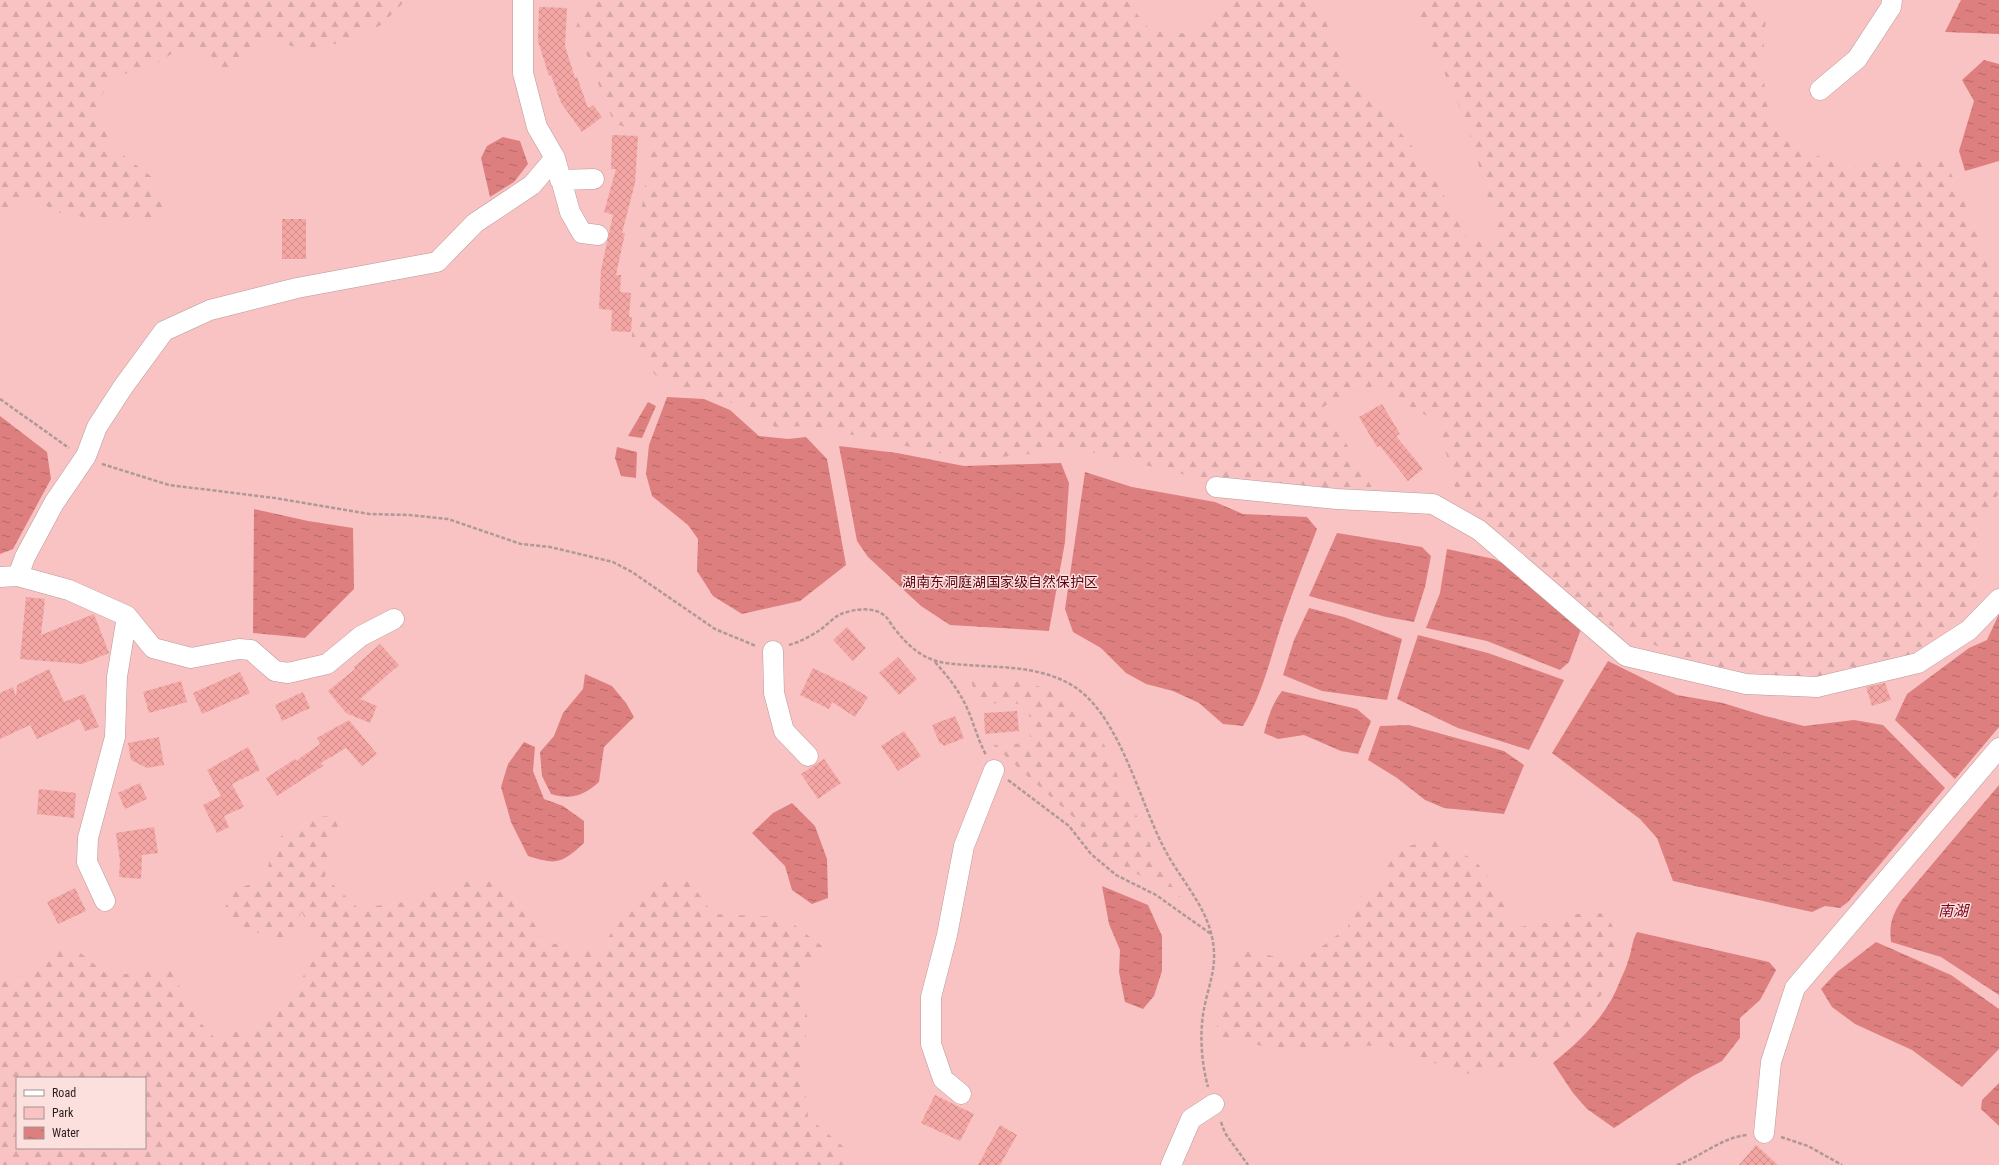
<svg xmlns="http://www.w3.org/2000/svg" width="1999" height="1165" font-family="'Roboto Condensed','Noto Sans SC',sans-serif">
  <defs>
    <pattern id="forest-firs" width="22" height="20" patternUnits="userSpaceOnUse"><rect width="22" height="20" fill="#f8c3c2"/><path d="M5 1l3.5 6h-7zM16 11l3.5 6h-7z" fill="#d5a7a6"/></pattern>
    <pattern id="water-ripples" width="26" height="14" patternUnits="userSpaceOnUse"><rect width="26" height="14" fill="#de7f7f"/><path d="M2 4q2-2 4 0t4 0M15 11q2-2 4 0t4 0" fill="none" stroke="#b46767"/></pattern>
    <pattern id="building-cross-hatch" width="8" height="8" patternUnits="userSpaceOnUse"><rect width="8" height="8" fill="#f4a6a4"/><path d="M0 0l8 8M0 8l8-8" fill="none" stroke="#d18e8d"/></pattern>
  </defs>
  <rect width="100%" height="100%" fill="#fbe0de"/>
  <path fill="#f8c3c2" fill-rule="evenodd" d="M 0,0 L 1999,0 L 1999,1165 L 0,1165 ZM 17,1078 L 145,1078 L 145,1148 L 17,1148 Z"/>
  <path fill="url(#forest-firs)" fill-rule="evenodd" d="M 0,0 L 406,0 L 381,25 L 347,42 L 302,49 L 261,37 L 221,73 L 209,52 L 174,52 L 149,69 L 118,75 L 95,103 L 111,146 L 152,177 L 165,215 L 142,220 L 100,220 L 55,212 L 40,201 L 17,202 L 0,216 Z
    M 585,0 L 1126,0 L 1150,30 L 1201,35 L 1230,3 L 1229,0 L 1317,0 L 1343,65 L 1427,164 L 1468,241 L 1500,240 L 1466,121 L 1416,10 L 1421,0 L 1754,0 L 1766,16 L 1762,68 L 1769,118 L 1798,148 L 1849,168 L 1901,157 L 1945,160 L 1976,229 L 1995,289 L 1999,296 L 1999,493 L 1976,527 L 1980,581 L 1987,605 L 1905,659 L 1824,677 L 1773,675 L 1695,663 L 1592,617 L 1516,548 L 1456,491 L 1438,422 L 1373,386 L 1324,406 L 1374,491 L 1283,485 L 1248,478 L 1195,477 L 1078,449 L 973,460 L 810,426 L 775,427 L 745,407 L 659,379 L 630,346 L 639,294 L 636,248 L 645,185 L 649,136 L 614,123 L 576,28 Z
    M 970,678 L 1017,681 L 1049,689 L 1075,706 L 1096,729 L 1108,752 L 1125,794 L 1146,833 L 1159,868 L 1184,902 L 1106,855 L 1072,816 L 993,745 L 1030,743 L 1029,704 L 978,703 Z
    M 341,814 L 327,864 L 325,877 L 358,908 L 399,903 L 488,875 L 518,896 L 544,941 L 571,948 L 602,947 L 641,888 L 686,876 L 713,914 L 784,917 L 822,946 L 801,981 L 808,1022 L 802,1062 L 808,1117 L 846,1149 L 849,1165 L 0,1165 L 0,982 L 24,975 L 60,945 L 78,951 L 109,976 L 170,969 L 196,1018 L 216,1039 L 261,1023 L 292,1000 L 317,947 L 302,912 L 285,942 L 217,919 L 238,888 L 265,880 L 274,841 L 307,819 ZM 17,1078 L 145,1078 L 145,1148 L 17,1148 Z
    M 1432,839 L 1475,860 L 1503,897 L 1512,928 L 1545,923 L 1576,914 L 1605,913 L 1623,944 L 1609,982 L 1588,1017 L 1568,1038 L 1538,1057 L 1473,1075 L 1409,1055 L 1388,1045 L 1277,1049 L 1216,1036 L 1220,1002 L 1240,948 L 1300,963 L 1348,927 L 1354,901 L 1387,880 L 1383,854 Z"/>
  <path fill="url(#water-ripples)" d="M 1961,0 L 1999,0 L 1999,34 L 1945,32 Z
    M 1984,60 L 1999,64 L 1999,161 L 1965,171 L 1959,151 L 1974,101 L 1962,80 Z
    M 503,137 L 520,141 L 528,164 L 514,182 L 490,197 L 481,158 L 487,146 Z
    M 667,397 L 704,399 L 730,410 L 759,436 L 788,439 L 806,437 L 827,459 L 846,565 L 800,601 L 742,614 L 713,596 L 697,571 L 698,539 L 688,525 L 652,496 L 646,474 L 649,445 Z
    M 648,402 L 656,406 L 642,438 L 628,436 Z
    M 0,416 L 47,452 L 51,479 L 13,549 L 0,554 Z
    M 839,446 L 897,453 L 964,466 L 1061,463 L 1069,483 L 1065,542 L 1049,631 L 950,625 L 921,606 L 868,557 L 857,541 Z
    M 617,447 L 637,452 L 636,478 L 621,476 L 615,458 Z
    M 1085,472 L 1132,487 L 1215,502 L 1243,514 L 1307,517 L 1317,529 C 1306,558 1294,588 1284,617 C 1271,654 1264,692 1243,726 L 1223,724 L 1199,703 L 1173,691 L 1146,684 L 1126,673 L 1101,648 L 1073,632 L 1065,609 Z
    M 254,509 L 308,521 L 353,528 L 354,589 L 305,638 L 253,633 Z
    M 1337,533 L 1422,547 L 1431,556 L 1425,587 L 1414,622 L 1386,617 L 1309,596 Z
    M 1447,549 L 1494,559 L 1523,573 L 1581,629 L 1569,662 L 1560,670 L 1487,641 L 1426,628 L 1440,593 Z
    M 1309,608 L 1344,617 L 1402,639 L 1387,700 L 1322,691 L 1283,675 L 1294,640 Z
    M 1999,614 L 1999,727 L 1955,779 L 1895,720 L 1907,694 L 1969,648 L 1987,640 Z
    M 1418,635 L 1488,653 L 1564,680 L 1529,750 L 1458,728 L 1397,699 Z
    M 1608,661 L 1677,695 L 1723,703 L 1765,716 L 1804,726 L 1854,720 L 1883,725 L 1945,788 L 1848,902 L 1840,908 L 1825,906 L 1812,912 L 1673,881 L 1657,838 L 1640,819 L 1552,753 Z
    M 585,674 L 612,686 L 626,703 L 634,717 L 604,747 L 599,782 C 583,796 571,800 551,794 L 542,776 L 540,752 L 554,736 L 563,713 L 583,689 Z
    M 1282,691 L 1357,709 L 1371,721 L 1358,754 L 1341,751 L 1304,735 L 1278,739 L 1264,733 C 1268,717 1272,704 1282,691 Z
    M 1409,725 L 1504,751 L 1524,765 L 1504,814 L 1444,808 L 1425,800 L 1397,778 L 1368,760 L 1380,726 Z
    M 524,742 L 535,747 L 533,771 L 544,799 L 563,806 L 584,821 L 584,843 C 561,864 557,865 528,856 L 511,822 L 501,787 L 508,764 Z
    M 1999,785 L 1999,995 L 1941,957 L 1891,942 C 1889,924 1892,915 1902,900 Z
    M 792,803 L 815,826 L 827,859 L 828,898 L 812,904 L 792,890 L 785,866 L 752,833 L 773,813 Z
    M 1102,886 L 1148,905 L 1162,936 L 1162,971 L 1154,996 L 1143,1009 L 1125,1002 L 1119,972 L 1120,950 L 1109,924 Z
    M 1637,932 L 1769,962 L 1776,970 L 1760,1000 L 1740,1018 L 1740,1038 L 1722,1061 L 1693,1076 L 1614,1128 L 1587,1109 L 1573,1093 L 1553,1063 C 1581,1040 1607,1016 1620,981 C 1623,974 1627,966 1629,958 C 1632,949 1632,941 1637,932 Z
    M 1876,942 L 1951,975 L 1999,1009 L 1999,1049 L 1962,1087 L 1912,1050 L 1855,1024 L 1832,1007 L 1821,989 L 1837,972 Z
    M 1999,1083 L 1999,1126 L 1981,1109 L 1982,1100 Z"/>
  <path fill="url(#building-cross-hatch)" d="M 539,7 L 567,8 L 565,46 L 575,78 L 577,77 L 588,108 L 593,105 L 602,117 L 582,132 L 561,103 L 551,75 L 549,76 L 538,41 Z
    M 612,135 L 638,136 L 635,183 L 622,233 L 625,233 L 616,275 L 621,275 L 620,292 L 631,293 L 629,317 L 632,317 L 631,332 L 611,331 L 612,310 L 599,309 L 601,270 L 613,215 L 604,212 L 616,169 L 611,169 Z
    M 282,219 L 306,219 L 306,259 L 282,259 Z
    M 1382,404 L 1400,434 L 1396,436 L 1423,469 L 1408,481 L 1380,446 L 1377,447 L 1359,417 Z
    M 26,597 L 45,599 L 41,635 L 94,614 L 109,653 L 82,664 L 20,659 Z
    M 847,627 L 866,648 L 853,661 L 833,640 Z
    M 380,644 L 399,665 L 360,699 L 377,706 L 370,723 L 346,713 L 328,691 L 355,669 L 354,667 Z
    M 898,657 L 917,679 L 899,695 L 879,673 Z
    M 813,668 L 848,685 L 868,697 L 855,717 L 832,702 L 829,709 L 800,695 Z
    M 49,669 L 64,702 L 84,694 L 99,727 L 85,731 L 80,719 L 37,739 L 30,725 L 0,739 L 0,693 L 13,687 L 16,697 L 17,685 Z
    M 240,672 L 250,693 L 202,714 L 193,693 Z
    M 181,681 L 187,702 L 149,713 L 143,692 Z
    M 1885,683 L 1891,700 L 1872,706 L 1866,687 Z
    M 303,692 L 310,708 L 282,721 L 275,705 Z
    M 1017,711 L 1019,731 L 985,734 L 984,713 Z
    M 955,716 L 964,738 L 944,746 L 941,743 L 940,744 L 932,725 Z
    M 349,720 L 377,754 L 362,766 L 346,748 L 321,763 L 323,766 L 277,796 L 266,778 L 295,759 L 296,761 L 320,744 L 317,738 Z
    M 904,731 L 921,756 L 898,771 L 881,746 Z
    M 159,737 L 164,765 L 147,768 L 131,760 L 128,743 Z
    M 248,747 L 260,770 L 232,784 L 244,807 L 224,816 L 229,827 L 217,833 L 203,805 L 221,796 L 207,770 Z
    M 824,759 L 841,783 L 818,799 L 801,774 Z
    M 140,783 L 147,799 L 125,809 L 118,793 Z
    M 39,789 L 76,793 L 74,818 L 37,814 Z
    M 154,827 L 158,853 L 142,855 L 141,879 L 119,877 L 120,861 L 116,833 Z
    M 75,888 L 86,911 L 58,924 L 47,902 Z
    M 935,1095 L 974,1114 L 960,1141 L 921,1123 Z
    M 1000,1125 L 1017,1135 L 1000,1165 L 978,1165 Z
    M 1756,1145 L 1778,1165 L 1739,1165 Z"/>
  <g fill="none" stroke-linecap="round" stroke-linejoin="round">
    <defs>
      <path id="minor" d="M 1820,90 L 1857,59 L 1891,7 L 1892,0
        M 555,158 L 570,212 L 582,233 L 598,235
        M 560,180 L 594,179
        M 1216,487 L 1337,499 L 1433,504 L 1479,530 L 1626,656 L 1746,684 L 1817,687 L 1918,663 L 1969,630 L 1999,599
        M 0,577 L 18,576
        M 394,619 L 361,636 L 327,664 L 288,673 L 275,671 L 251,650 L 239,649 L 191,658 L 153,648 L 127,616 L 69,590 L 18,576 L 25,557 L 54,503 L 86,456 L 97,427 L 123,387 L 164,331 L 210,310 L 297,288 L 437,262 L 475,223 L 532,185 L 555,158 L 537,127 L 523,73 L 523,0
        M 773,651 L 774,693 L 784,731 L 808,756
        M 105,901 L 87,862 L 88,838 L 115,737 L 117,677 L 127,616
        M 961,1094 L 943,1079 L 931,1044 L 931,997 L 947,935 L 964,846 L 994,770
        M 1764,1133 L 1771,1062 L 1795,988 L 1999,748
        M 1171,1165 L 1191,1119 L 1214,1104"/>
    </defs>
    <use href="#minor" stroke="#b99998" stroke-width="21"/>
    <path stroke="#af9998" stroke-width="2.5" stroke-dasharray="4 2" stroke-linecap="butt" d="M 0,399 L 69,448
      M 102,464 L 169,485 L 275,498 L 369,514 L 409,515 L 448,519 L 521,544 L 550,547 L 613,562 L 632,572 L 715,629 L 756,646
      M 789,645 C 800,642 811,636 820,630 C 827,625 834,617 841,614 C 854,609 874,606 885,616 C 889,619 891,625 894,628 C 908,646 923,660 946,663 C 990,669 1041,662 1079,690 C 1122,723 1140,803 1165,850 C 1183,884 1212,911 1214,952 C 1215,970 1209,986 1205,1004 C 1199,1030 1201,1061 1208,1087
      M 935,662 C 948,677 959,690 967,708 C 974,724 978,740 986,755
      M 1008,780 L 1069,826 L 1091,854 L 1116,875 L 1156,895 L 1211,934
      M 1221,1122 L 1225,1133 L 1248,1165
      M 1781,1137 L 1808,1146 L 1842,1165
      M 1677,1165 C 1701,1157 1720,1138 1747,1135"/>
    <use href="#minor" stroke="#fff" stroke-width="20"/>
  </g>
  <g text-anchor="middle" stroke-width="3" stroke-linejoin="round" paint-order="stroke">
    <g font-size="14" fill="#5b0212" stroke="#fbe0de">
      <text x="1000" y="587">湖南东洞庭湖国家级自然保护区</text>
    </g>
    <g font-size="15" font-style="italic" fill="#790019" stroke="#fbe0de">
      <text x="1953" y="916">南湖</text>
    </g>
  </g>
  <rect x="16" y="1077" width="130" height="72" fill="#fbe0de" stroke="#a79291"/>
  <rect x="24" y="1090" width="20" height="6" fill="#ffffff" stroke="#a79291"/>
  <text x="52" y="1097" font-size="12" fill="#2a1d1d">Road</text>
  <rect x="24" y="1107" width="20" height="12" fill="#f8c3c2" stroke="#a79291"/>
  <text x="52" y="1117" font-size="12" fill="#2a1d1d">Park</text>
  <rect x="24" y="1127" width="20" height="12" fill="url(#water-ripples)" stroke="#a79291"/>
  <text x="52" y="1137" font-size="12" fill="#2a1d1d">Water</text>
</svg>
